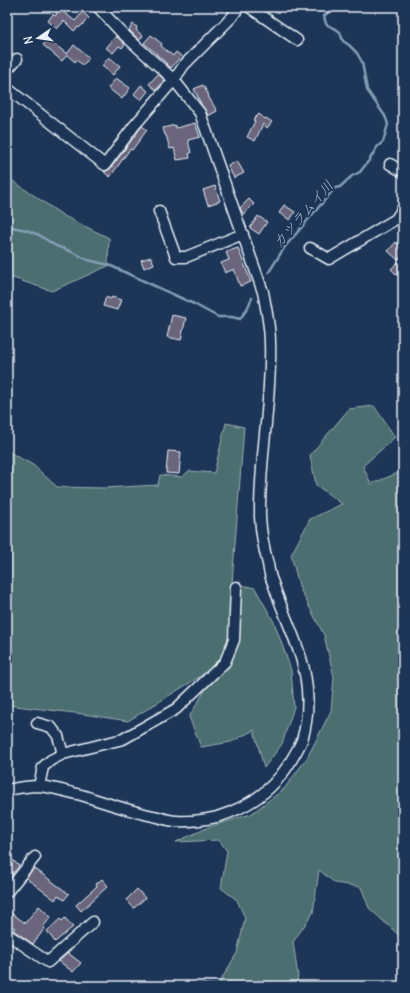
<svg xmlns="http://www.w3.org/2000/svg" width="410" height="993" font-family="Delius,'Klee One',sans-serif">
  <rect width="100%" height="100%" fill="#1d3557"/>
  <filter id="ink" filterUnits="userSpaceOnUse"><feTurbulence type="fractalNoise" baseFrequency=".025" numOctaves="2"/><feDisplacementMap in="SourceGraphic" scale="8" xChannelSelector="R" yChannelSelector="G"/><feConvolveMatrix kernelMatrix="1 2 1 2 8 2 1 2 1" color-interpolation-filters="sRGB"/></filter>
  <g filter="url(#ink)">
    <path fill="#4c6e6f" stroke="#9ab0b4" d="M 7,177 L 64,216 L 109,238 L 108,266 L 52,291 L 13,278 L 7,282 Z
      M 374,406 L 395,437 L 363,466 L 371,484 L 403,471 L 403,939 L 369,908 L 361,887 L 335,883 L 319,870 L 313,913 L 293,942 L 298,976 L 296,986 L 186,986 L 185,982 L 218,985 L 237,953 L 245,918 L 237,900 L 221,888 L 227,851 L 219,840 L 176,842 L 209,827 L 251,814 L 284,789 L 307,758 L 331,711 L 334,677 L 324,635 L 300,589 L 291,555 L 310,519 L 342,504 L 316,485 L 310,455 L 349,409 Z
      M 226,423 L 244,427 L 232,583 L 255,588 L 274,622 L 291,670 L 294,707 L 282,744 L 264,768 L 254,730 L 231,742 L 201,747 L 189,717 L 207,687 L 204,674 L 128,721 L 83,714 L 7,705 L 7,451 L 33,465 L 57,487 L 104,488 L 158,485 L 160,475 L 182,477 L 189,471 L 214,473 Z"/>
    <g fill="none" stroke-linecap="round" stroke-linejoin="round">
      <path stroke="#839eb4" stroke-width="2.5" d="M 7,226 L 26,230 L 39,235 L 56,246 L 70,251 L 88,260 L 109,265 L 194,304 L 218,317 L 232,317 L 240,319 L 247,309 L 252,298
        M 269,272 L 284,248 L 335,188 L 340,187 L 352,176 L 360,172 L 370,159 L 377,147 L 383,142 L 388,124 L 385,116 L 367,90 L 362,62 L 357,53 L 349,45 L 343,41 L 340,32 L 336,29 L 333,28 L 326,24 L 324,16 C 328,13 331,9 336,8 C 340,7 343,8 346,7"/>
    </g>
    <path fill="#6b657b" stroke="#e8f1f8" d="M 53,7 L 57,7 L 75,21 L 83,12 L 89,18 L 79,28 L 78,27 L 74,31 L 64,21 L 57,29 L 48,21 L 53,14 L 55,16 L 57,14 L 52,8 Z
      M 133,24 L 137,27 L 136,30 L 143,36 L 139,40 L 129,30 Z
      M 151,35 L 162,44 L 161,46 L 173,56 L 176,52 L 181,56 L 171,68 L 163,60 L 156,54 L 157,54 L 144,43 Z
      M 116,36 L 125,44 L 122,48 L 119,46 L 113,53 L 106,48 Z
      M 48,39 L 67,54 L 74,45 L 89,58 L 83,65 L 76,60 L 75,62 L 67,55 L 62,61 L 43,45 Z
      M 109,57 L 120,66 L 113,75 L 102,66 Z
      M 158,74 L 165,80 L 156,90 L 149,84 Z
      M 116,78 L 130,88 L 122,99 L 108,88 Z
      M 141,85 L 148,91 L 141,100 L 134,94 Z
      M 203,85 L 209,96 L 208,96 L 217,111 L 208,116 L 206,111 L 202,106 L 194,89 Z
      M 259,114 L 265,119 L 266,118 L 272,122 L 267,128 L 263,124 L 255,141 L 247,137 L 255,121 L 253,120 Z
      M 195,123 L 200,137 L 188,140 L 191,153 L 189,154 L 190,158 L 177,160 L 174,148 L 170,149 L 166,135 L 165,135 L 163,128 L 175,125 L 176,128 Z
      M 142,126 L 147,130 L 132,150 L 130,149 L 110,177 L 104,172 L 110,169 Z
      M 237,161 L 244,173 L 234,178 L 228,166 Z
      M 215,186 L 220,201 L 208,205 L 203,190 Z
      M 249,199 L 254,204 L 244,214 L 242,212 L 240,208 Z
      M 284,205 L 295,212 L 290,220 L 279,213 Z
      M 258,216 L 267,222 L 259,234 L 250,228 Z
      M 403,237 L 403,254 L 398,260 L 388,251 L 396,242 L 398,244 Z
      M 238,248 L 251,282 L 240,286 L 234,269 L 225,273 L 221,263 L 229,260 L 226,252 Z
      M 151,257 L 154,264 L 144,268 L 141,260 Z
      M 398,262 L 403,267 L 403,275 L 400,278 L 391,269 Z
      M 106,297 L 111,299 L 112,297 L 121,300 L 117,310 L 103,306 Z
      M 172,315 L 186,318 L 181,340 L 167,337 Z
      M 168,451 L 181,452 L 179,474 L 166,473 Z
      M 7,854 L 19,866 L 7,880 Z
      M 34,868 L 69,894 L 64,900 L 58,895 L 55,900 L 26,878 Z
      M 102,879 L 108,886 L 81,911 L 76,905 L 97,886 L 96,884 Z
      M 137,889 L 145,898 L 134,908 L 126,900 Z
      M 39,906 L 51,917 L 43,927 L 45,928 L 33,944 L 13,930 L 15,928 L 7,923 L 7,910 L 25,923 Z
      M 65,918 L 73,927 L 55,942 L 47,931 L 60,919 L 62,921 Z
      M 68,953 L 81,963 L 73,972 L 59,961 Z"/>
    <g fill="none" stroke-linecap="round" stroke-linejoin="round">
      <defs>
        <path id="minor" d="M 249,7 L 297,40
          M 7,70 L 17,59
          M 7,88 L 105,165 L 134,126 L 174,80 L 184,65 L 232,17 L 239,7
          M 390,164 L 403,172
          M 159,211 L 176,257 L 186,257 L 243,234
          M 310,248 L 329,259 L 396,219 L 403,208
          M 37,723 L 51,727 L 58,736 L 63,754
          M 39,786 L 43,767 L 51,760 L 63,754 L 123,739 L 176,709 L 225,662 L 234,640 L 236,587
          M 7,790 C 17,788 28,786 39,786 C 52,787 68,792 81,795 C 107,803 132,812 158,817 C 164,819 171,821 177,821 C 190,822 204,820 217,817 C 247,808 272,791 289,764 C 293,757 299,748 302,740 C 310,714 309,684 301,658 C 293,632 281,608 273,583 C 270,577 269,571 268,564 C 264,549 261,533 260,517 C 259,459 272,401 270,343 C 270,325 266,308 263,292 L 200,113 L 174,80 L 121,32 L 98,7
          M 7,892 L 35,857
          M 7,934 L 48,962 L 93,922"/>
      </defs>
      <use href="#minor" stroke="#e8f1f8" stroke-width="13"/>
      <use href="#minor" stroke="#1d3557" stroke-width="10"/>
    </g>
  </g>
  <g text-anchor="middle" stroke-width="4" stroke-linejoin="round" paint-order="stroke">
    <g font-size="14" font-style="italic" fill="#adc1d0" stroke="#1d3557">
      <text transform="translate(303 214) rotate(-49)" y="5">カツラムイ川</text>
    </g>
  </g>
  <rect width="410" height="993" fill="none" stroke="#1d3557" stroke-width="24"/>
  <rect x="12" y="12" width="386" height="969" fill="none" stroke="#e8f1f8" stroke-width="1.5" filter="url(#ink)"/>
  <g transform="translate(38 38) rotate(257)" stroke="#1d3557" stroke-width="3" paint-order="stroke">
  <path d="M0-3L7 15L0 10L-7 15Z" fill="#e8f1f8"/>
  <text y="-6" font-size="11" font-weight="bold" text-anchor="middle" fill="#e8f1f8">N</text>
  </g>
</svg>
